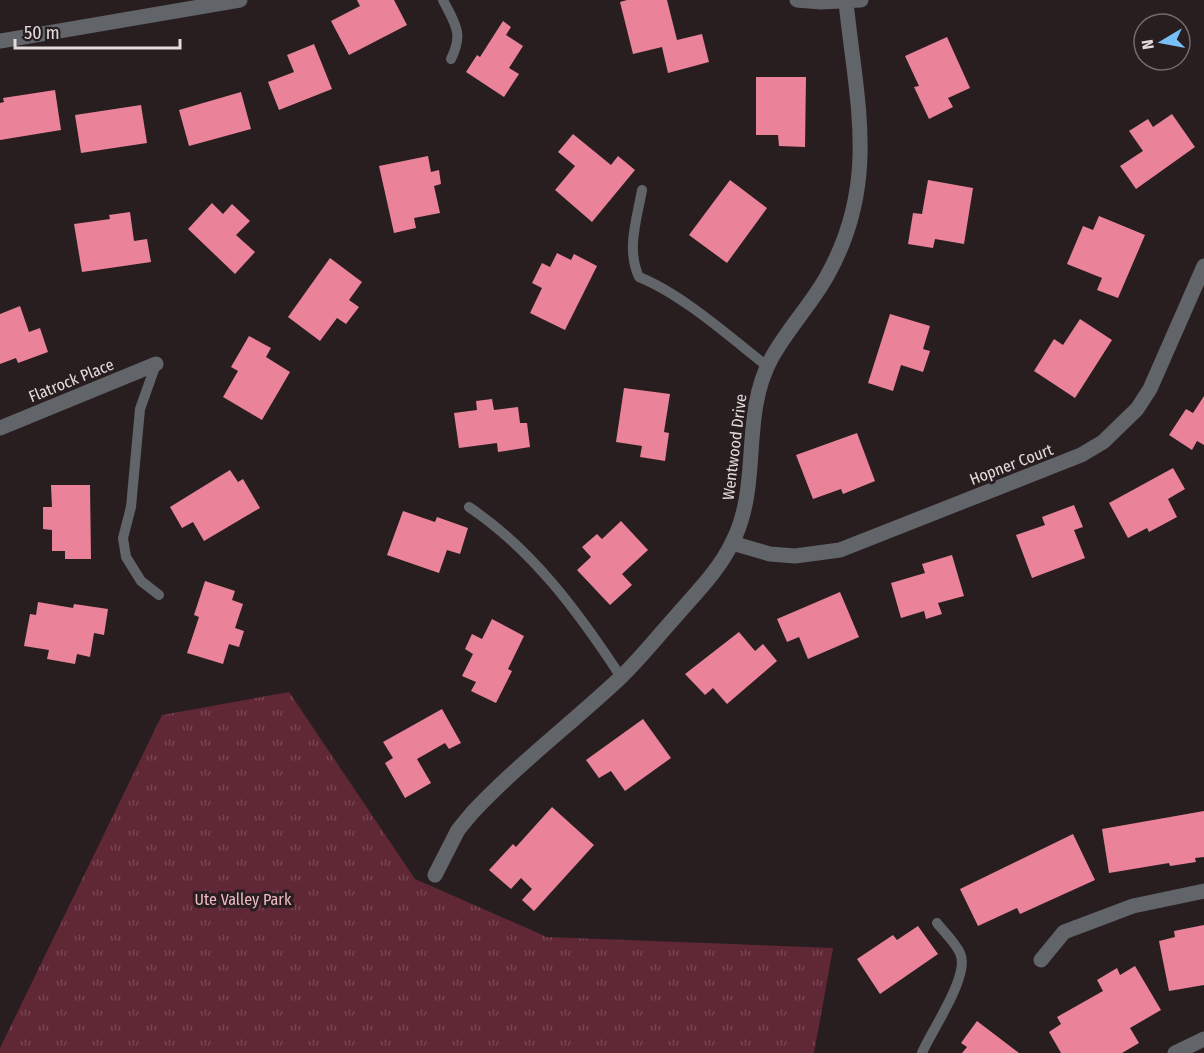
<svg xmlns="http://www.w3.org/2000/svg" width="1204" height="1053" font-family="'Fira Sans Condensed',sans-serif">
  <defs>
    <pattern id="grass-tufts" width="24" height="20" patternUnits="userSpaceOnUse" patternTransform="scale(1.5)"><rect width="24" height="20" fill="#602735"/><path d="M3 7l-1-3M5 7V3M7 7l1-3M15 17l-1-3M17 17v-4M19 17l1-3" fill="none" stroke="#774652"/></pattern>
  </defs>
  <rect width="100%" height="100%" fill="#281e20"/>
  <path fill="url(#grass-tufts)" d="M 289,692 L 415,879 L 547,937 L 833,948 L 814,1053 L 0,1053 L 0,1048 L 162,715 Z"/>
  <path fill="#ea8399" d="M 357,0 L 394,0 L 407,25 L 349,55 L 331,21 L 360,6 Z
    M 627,0 L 667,0 L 677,40 L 702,34 L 709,62 L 668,73 L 662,47 L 633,54 L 620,2 Z
    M 503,21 L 511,27 L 506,35 L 523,46 L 509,68 L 519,74 L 504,97 L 466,72 L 477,55 L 480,57 Z
    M 947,37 L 970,88 L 948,98 L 953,107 L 929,119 L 914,87 L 919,86 L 905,56 Z
    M 314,44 L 332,89 L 279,110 L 268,82 L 294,72 L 287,55 Z
    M 756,77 L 806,77 L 805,147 L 779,146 L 778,135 L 756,135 Z
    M 55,90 L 61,130 L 0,140 L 0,103 L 4,102 L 3,98 Z
    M 241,92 L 251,129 L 189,146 L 179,110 Z
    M 141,105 L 147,143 L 81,153 L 75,115 Z
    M 1172,114 L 1195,147 L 1136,189 L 1120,166 L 1143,151 L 1129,131 L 1148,119 L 1153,127 Z
    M 573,134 L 611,165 L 618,156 L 635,170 L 592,222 L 555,190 L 575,166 L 558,152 Z
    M 428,156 L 431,172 L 439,170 L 441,184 L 434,186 L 440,213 L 414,218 L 416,228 L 394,233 L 379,166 Z
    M 730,180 L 767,208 L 727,263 L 689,235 Z
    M 928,180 L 973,188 L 964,244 L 935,239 L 933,248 L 908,244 L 913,213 L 922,214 Z
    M 212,203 L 223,214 L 232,204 L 250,221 L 236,235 L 255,252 L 235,274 L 188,229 Z
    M 130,212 L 134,241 L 147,239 L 151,262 L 82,272 L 74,224 L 110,219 L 109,215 Z
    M 1099,216 L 1145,235 L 1118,298 L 1097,290 L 1102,278 L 1067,264 L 1083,226 L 1093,230 Z
    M 557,253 L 571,260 L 574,254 L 597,266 L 565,330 L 530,313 L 542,288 L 532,283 L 542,263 L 550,267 Z
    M 330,258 L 362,282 L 349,300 L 359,307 L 346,324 L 337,318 L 320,341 L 288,317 Z
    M 20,306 L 29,332 L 40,328 L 48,352 L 18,363 L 16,358 L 0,364 L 0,314 Z
    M 890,314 L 930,326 L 923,349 L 930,351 L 923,372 L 901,365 L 893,391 L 868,383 Z
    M 1080,319 L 1112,340 L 1075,398 L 1034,371 L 1054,339 L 1063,345 Z
    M 249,336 L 271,348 L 266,357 L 290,372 L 262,420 L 223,397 L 238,371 L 231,367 Z
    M 624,388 L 670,394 L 664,432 L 669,433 L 665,461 L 640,457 L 642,446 L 616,442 Z
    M 1204,396 L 1204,445 L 1197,441 L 1192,450 L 1169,435 L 1186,409 L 1193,413 Z
    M 492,399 L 494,410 L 518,407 L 520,423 L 527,423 L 530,447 L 498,452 L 497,443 L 459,448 L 454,413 L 477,410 L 476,401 Z
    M 857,433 L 875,481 L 843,494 L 841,489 L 813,499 L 796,455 Z
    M 1173,468 L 1185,489 L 1168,499 L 1177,517 L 1149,532 L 1147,528 L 1128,538 L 1109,503 Z
    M 230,470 L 238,482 L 243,479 L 260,508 L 204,541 L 193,522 L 182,528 L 170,507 Z
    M 51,485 L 90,485 L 91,559 L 65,559 L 65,551 L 52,551 L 52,530 L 43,529 L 43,507 L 52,507 Z
    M 1074,505 L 1083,527 L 1074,530 L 1085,558 L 1032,578 L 1016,535 L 1045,525 L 1042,517 Z
    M 403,511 L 435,522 L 437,517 L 468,528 L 460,554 L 447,550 L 439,573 L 387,555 Z
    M 621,521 L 648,550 L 622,574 L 632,585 L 610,605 L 577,570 L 591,557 L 582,547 L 597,534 L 602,539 Z
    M 952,555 L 964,596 L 938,603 L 942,614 L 926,619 L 924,611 L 901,618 L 891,583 L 925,573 L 922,564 Z
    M 205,581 L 235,591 L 232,600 L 243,604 L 235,628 L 244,631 L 239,647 L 229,644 L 223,664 L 187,653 L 199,617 L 194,615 Z
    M 840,592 L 859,637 L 808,659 L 799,637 L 787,642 L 777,619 Z
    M 38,602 L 73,608 L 74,604 L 108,609 L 104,635 L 94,633 L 90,657 L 77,654 L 75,664 L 47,659 L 49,650 L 24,646 L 30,614 L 36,615 Z
    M 492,619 L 524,636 L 508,669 L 512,671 L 496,703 L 471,691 L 476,682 L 462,676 L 473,654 L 465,649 L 472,634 L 482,639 Z
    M 739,632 L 755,651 L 763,644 L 777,661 L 727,704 L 713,688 L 705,695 L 685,674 Z
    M 442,709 L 461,743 L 449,749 L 445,743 L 417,759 L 431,783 L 405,798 L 385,763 L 393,758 L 383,742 Z
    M 643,719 L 671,758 L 625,791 L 611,771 L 599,778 L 586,760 Z
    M 552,807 L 594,845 L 534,911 L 522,900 L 532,889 L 521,878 L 511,889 L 489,870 L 513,844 L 516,847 Z
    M 1204,811 L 1204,857 L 1195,858 L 1196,862 L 1170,866 L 1169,863 L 1109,873 L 1102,829 Z
    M 1073,834 L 1095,880 L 1020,914 L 1017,908 L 978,926 L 960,889 Z
    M 1204,925 L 1204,985 L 1169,991 L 1159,941 L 1175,937 L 1174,931 Z
    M 918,926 L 938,954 L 880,994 L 857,959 L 893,935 L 897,940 Z
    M 1135,966 L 1161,1010 L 1130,1028 L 1139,1043 L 1122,1053 L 1061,1053 L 1049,1032 L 1061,1024 L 1057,1017 L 1103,991 L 1097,980 L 1117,968 L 1120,975 Z
    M 977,1021 L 1019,1053 L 962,1053 L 967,1047 L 961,1043 Z"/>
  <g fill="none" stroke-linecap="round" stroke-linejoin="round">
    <path stroke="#616468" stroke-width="10" d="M 443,0 C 455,24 464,33 451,59
      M 642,190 C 637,219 626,249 639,277 C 682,294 731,338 768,367
      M 156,364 L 140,409 L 131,507 L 123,538 L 126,557 L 141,581 L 159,595
      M 469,507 C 533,550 579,613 621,677
      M 922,1053 C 931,1031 971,975 960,953 C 955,942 944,932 937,923"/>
    <path stroke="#616468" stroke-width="15" d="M 797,0 L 821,2 L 861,0
      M 0,41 L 240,0
      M 0,428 L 156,364
      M 732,543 L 770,554 L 795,556 L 840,550 L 1081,455 L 1103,442 L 1137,409 L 1150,389 L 1204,266
      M 435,875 L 458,830 L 472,813 C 518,764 571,724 620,678 C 640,659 658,636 677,615 C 697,592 719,570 732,543 C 762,485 740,417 771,359 C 787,329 811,305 827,276 C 880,182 856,101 846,2
      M 1041,960 L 1064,932 L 1133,906 L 1204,891
      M 1175,1053 L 1204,1039"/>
  </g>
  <g text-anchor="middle" stroke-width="6" stroke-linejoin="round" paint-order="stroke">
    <g font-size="16" fill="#e3dcdd" stroke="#281e20">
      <text transform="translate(71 380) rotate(-22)" y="6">Flatrock Place</text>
      <text transform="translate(734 447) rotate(-83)" y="6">Wentwood Drive</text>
      <text transform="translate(1011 464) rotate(-21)" y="6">Hopner Court</text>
    </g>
    <g font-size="16" fill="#f0bac3" stroke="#281e20">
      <text x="243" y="905">Ute Valley Park</text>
    </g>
  </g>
  <g transform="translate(1162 42) rotate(260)"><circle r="28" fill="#281e20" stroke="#736a6c" stroke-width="1.5"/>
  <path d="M0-4.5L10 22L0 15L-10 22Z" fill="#78bff8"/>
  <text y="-9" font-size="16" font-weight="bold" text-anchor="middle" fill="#e3dcdd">N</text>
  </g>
  <path d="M15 39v9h165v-9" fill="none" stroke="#e3dcdd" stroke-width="3"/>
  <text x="24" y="39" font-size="18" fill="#e3dcdd" stroke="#281e20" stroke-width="4.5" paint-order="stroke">50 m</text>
</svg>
